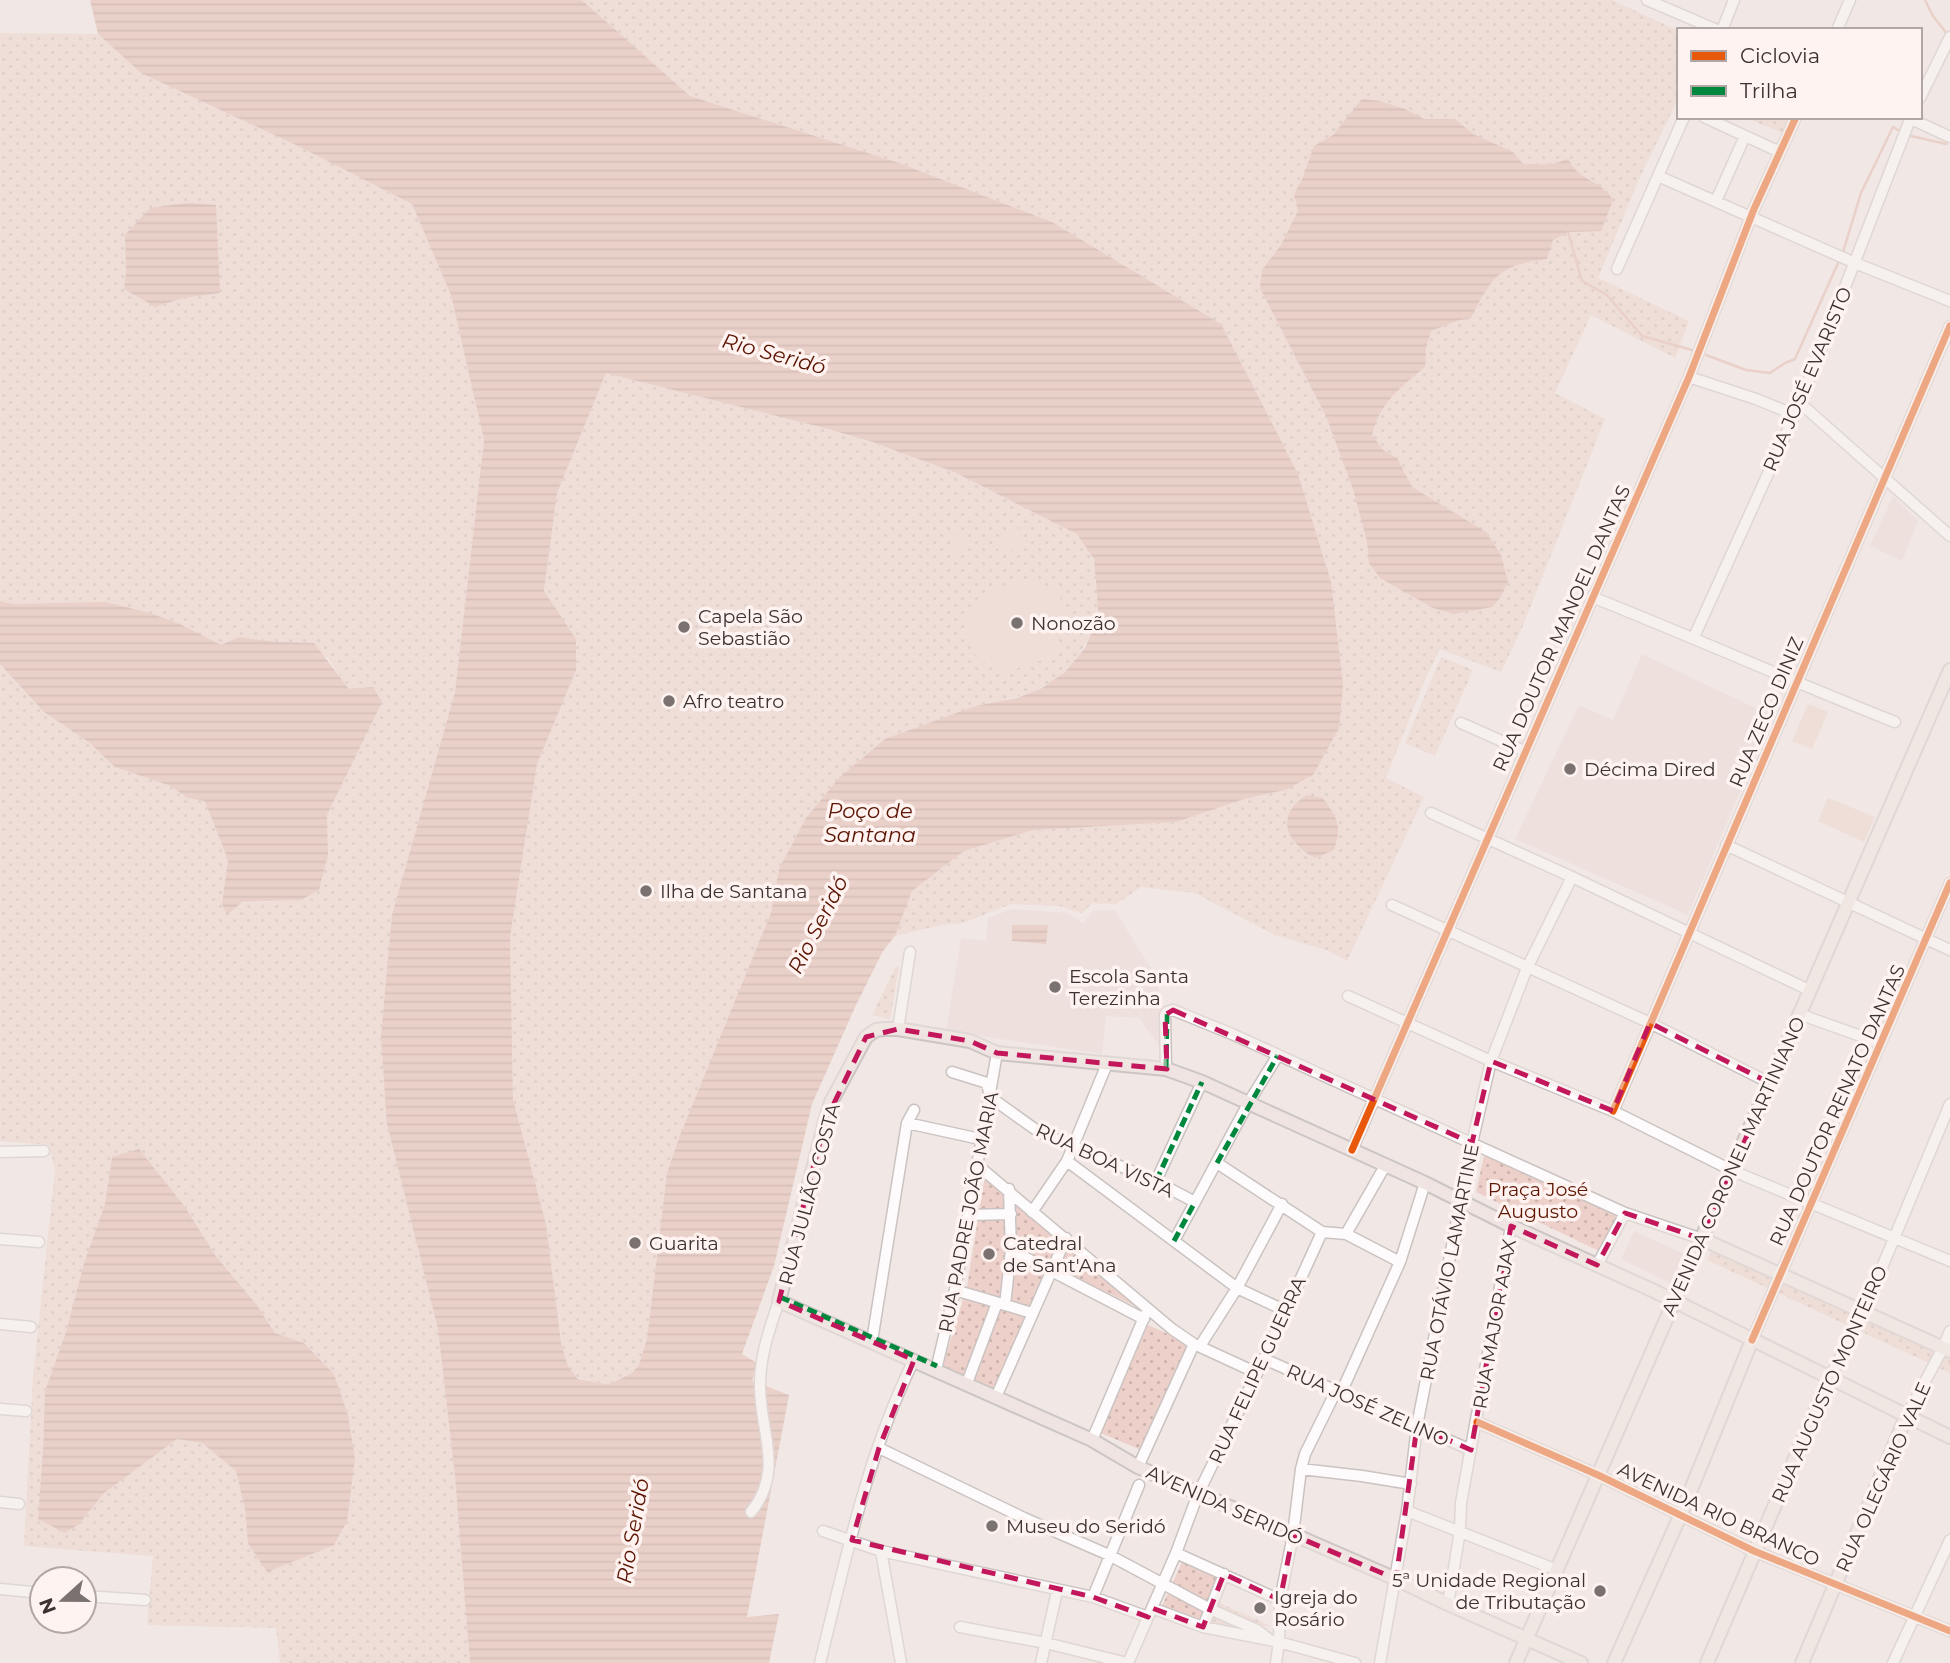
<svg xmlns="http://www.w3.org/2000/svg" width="1950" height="1663" font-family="Montserrat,sans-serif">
  <defs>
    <pattern id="grass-dots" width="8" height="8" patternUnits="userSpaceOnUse" patternTransform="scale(1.75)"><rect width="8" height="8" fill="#edd0c9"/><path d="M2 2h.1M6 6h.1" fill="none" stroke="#ccb3ad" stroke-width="1.8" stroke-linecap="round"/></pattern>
    <pattern id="water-rules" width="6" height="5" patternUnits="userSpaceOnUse" patternTransform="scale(1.75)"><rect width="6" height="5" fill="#e1b3a7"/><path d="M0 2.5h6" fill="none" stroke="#b79289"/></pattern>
  </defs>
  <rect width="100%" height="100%" fill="#f1e7e4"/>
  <path fill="#ecdad5" d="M 1893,496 L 1918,521 L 1902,561 L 1870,546 Z
    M 1642,654 L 1772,716 L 1688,915 L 1515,839 L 1579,705 L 1613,720 Z
    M 1011,909 L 1068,913 L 1083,923 L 1093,911 L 1115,910 L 1152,970 L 1163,1005 L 1160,1047 L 1139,1018 L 1106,1016 L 1102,1054 L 946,1031 L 961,938 L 986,941 L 988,918 Z
    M 1634,1231 L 1684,1254 L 1671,1284 L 1621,1259 Z"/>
  <path fill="url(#grass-dots)" fill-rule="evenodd" d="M 582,0 L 1612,0 L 1679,31 L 1679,97 L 1640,177 L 1598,278 L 1689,321 L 1675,358 L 1591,315 L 1555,393 L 1605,419 L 1522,628 L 1501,672 L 1440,649 L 1423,684 L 1386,778 L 1424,797 L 1347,961 L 1329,951 L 1275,935 L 1195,893 L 1141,887 L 1116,904 L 1092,903 L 1082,913 L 1059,906 L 1011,904 L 963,923 L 941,925 L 895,936 L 912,891 L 964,851 L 1033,830 L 1176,822 L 1244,799 L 1285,790 L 1298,475 L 1221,324 L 1052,222 L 899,163 L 690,96 Z
    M 0,33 L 98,34 L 141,73 L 296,145 L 412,204 L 451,295 L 484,440 L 455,692 L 392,915 L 387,1124 L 438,1329 L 455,1477 L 470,1663 L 280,1663 L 276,1628 L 147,1625 L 153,1556 L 24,1546 L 33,1377 L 55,1170 L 49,1145 L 0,1141 L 0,664 L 44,712 L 90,743 L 115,767 L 171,786 L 187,798 L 205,801 L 228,860 L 222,904 L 301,900 L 328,855 L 327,815 L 382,702 L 349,689 L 327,657 L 276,642 L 239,637 L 221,645 L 180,624 L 150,613 L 105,603 L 13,604 L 0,601 ZM 125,234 L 220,293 L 183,298 L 155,307 L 124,289 L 126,271 ZM 112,1158 L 164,1184 L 185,1207 L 215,1255 L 256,1304 L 275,1333 L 304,1343 L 334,1374 L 348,1415 L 355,1458 L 248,1543 L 245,1509 L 236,1471 L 202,1443 L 177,1439 L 104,1493 L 79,1524 L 43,1451 L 45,1391 L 66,1332 L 84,1263 L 105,1204 Z
    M 1744,117 L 1791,117 L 1785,134 Z
    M 606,373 C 714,400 824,424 929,462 C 954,471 977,484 1001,496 C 1020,504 1063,521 1077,534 C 1100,554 1103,602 1092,629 C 1071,685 1030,696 976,706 L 779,869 L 771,913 L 667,1173 L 647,1339 L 639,1365 L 632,1373 L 612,1383 L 603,1384 L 578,1378 L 568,1368 L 561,1343 L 546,1224 L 513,1099 L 510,937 L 537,764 L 576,670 L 544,592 L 557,493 Z
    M 1441,657 L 1473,670 L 1435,756 L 1405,743 Z
    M 899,966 L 890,1019 L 872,1015 L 895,968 Z
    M 1489,1155 L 1616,1216 L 1601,1252 L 1476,1192 L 1484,1156 Z
    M 985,1176 L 1157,1317 L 1048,1263 L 1023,1324 L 992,1392 L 941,1371 L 967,1287 Z
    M 1713,1246 L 1950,1355 L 1950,1373 L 1707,1260 Z
    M 1148,1325 L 1188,1343 L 1141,1450 L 1101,1433 Z
    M 1184,1558 L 1223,1575 L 1215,1601 L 1271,1626 L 1219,1625 L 1162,1606 Z"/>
  <path fill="#edd0c9" d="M 1019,528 L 1025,545 L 1000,555 L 995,538 Z
    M 960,533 L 966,548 L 955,552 L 949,537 Z
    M 1036,579 L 1038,584 L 1046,588 L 1056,585 L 1071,628 L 1062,632 L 1058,641 L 1060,651 L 1026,667 L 999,671 L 996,665 L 989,660 L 979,664 L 963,619 L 972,614 L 977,599 L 1012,582 Z
    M 1808,704 L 1828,712 L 1812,749 L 1792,741 Z
    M 1828,798 L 1875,817 L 1864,842 L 1818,821 Z"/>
  <path fill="url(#water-rules)" fill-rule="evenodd" d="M 90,0 L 582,0 L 690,96 L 899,163 L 1052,222 L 1221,324 L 1298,474 L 1331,582 L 1343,685 L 1339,728 L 1313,775 L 1285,790 L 1244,799 L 1176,822 L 1033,830 L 964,851 L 912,891 L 895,936 L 883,951 L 856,1005 L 812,1104 L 774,1266 L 742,1354 L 757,1363 L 752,1381 L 789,1395 L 747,1617 L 779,1614 L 769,1663 L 470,1663 L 455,1477 L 438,1329 L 387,1124 L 381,1037 L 392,915 L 455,692 L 484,440 L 451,295 L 412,204 L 296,145 L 141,73 L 98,34 ZM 606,373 L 824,428 L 872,442 L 954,472 L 1077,534 L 1094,559 L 1097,593 L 1098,615 L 1085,648 L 1065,672 L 1042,688 L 1017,698 L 976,706 L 885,739 L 840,777 L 806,818 L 779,869 L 771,913 L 681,1133 L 667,1173 L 647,1339 L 639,1365 L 632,1373 L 612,1383 L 604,1384 L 578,1379 L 568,1367 L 561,1343 L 546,1224 L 513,1099 L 510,937 L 537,764 L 576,670 L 576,639 L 544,591 L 557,493 Z
    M 1362,99 L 1379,101 L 1405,109 L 1424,119 L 1455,119 L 1473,134 L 1513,152 L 1523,164 L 1553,164 L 1568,159 C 1580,182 1600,179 1613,200 L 1601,231 L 1568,232 L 1553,240 L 1547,259 C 1499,265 1492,276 1471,318 L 1456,321 L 1431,331 L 1426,348 L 1425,367 C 1401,387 1379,403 1372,435 L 1383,450 L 1397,458 L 1412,487 L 1486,532 L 1501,555 L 1508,582 L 1500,598 L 1492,607 L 1454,614 L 1433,608 L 1380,578 L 1369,563 L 1367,541 L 1353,489 L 1326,416 L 1260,288 L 1262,270 L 1281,245 L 1298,211 L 1294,195 L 1303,177 L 1314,146 L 1333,135 Z
    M 187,203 L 216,205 L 220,293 L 183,298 L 155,307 L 124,289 L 126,271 L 125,235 L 150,208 Z
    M 0,601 L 13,604 L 105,602 L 150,613 L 180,624 L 221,645 L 239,637 L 276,642 L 314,643 L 349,689 L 373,687 L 382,702 L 327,815 L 328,855 L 319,890 L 301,900 L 242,902 L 227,915 L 222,904 L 228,860 L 205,801 L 187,798 L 171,786 L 115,767 L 90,743 L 44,712 L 0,664 Z
    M 1307,795 L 1323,798 C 1338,820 1342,824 1334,850 L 1315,858 C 1286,842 1274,816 1307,795 Z
    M 1012,925 L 1048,925 L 1046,944 L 1012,941 Z
    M 139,1149 L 185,1207 L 215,1255 L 256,1304 L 275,1333 L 304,1343 L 334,1374 L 348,1415 L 355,1458 L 347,1521 L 334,1545 L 267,1572 L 248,1543 L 245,1509 L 236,1471 L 202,1443 L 177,1439 L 104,1493 L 79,1524 L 65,1533 L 38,1519 L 43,1451 L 45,1391 L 66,1332 L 84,1263 L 105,1204 L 112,1157 Z"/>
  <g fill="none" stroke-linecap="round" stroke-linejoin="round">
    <path stroke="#e1b3a7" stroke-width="2.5" d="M 1925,0 L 1933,16 L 1948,35
      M 1907,135 L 1946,144 L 1948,139
      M 1568,232 L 1582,281 L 1607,295 L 1642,336 L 1692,350
      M 1706,355 L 1746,370 L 1770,373 L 1785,363 L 1795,359 L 1843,252 L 1861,193 L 1893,127 L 1901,132"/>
    <defs>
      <path id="minor" d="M 1647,0 L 1717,30
        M 1722,30 L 1734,0
        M 1837,30 L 1850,0
        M 1920,98 L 1950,37
        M 1704,117 L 1780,152
        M 1907,117 L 1950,137
        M 1658,176 L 1855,263 L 1950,301
        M 1716,201 L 1745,136
        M 1617,269 L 1684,117
        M 1689,377 L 1756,399 L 1795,415
        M 1800,403 L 1950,536
        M 1592,597 C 1693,637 1793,682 1895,722
        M 1694,637 L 1800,403 L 1911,117
        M 1461,723 L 1524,751
        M 1431,813 L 1572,877 L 1809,990
        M 1726,845 L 1950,950
        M 1392,905 L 1650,1023 L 1770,1083
        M 1348,996 L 1491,1061 L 1613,1111 L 1733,1171 L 1950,1261
        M 1799,1014 L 1880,1043
        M 898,1029 L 910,952
        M 1166,1069 L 1165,1015 L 1167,1012 L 1173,1010 L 1232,1034 L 1625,1213 L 1702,1239
        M 952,1072 L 987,1083 L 990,1097 L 1039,1132 L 1153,1180 L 1195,1202
        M 1613,1111 L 1950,326
        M 907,1123 L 980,1139
        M 1352,1150 L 1689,377 L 1754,209 L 1796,117
        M 0,1152 L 44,1151
        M 1067,1161 L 1237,1288 L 1286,1311
        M 1217,1163 L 1322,1232 L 1346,1234 L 1400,1262
        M 976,1164 L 1172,1329 L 1194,1344 L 1257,1373
        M 1156,1181 L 1202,1082
        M 1032,1212 L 1067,1161 L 1107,1064
        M 968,1215 L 1011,1214
        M 1346,1234 L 1385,1166
        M 0,1239 L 39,1242
        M 1174,1241 L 1249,1102 L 1278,1055
        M 1011,1250 L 1144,1319
        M 1597,1265 L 1625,1213
        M 955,1290 L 1032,1313
        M 1005,1305 L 1011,1250 L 1009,1189
        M 0,1324 L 31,1327
        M 1752,1340 L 1950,883
        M 872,1341 L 907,1123 L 914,1110
        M 1200,1346 L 1237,1288 L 1282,1204
        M 1264,1359 L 1471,1450
        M 936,1370 L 955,1290 L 997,1053
        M 1830,1377 L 1863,1313 L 1950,1104
        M 967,1383 L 997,1303
        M 1341,1393 L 1400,1262 L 1425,1183
        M 996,1397 L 1066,1238
        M 0,1409 L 26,1411
        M 1906,1417 L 1943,1348 L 1950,1331
        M 1477,1422 L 1598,1475 L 1754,1551 L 1950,1631
        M 1092,1440 L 1145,1315
        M 879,1448 L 1024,1518 L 1109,1555 L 1210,1609 L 1257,1630 L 1270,1640
        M 1138,1467 L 1194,1344
        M 1301,1469 L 1362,1476 L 1411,1484
        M 0,1502 L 19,1504
        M 1407,1511 L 1557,1570
        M 751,1512 C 786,1469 758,1429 760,1381 C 761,1353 770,1327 779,1301
        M 823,1531 L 881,1551 L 1093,1597 L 1148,1617
        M 881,1551 L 901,1663
        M 1176,1553 L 1280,1600
        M 0,1589 L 42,1593
        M 84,1596 L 145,1600
        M 1093,1597 L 1139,1485
        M 1448,1604 L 1460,1531 L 1461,1503 L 1511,1226
        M 1152,1608 L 1203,1627 L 1279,1642 L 1355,1663
        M 960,1627 L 1046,1643 L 1127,1663
        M 1203,1627 L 1224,1574
        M 820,1663 C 845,1562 867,1454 914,1360
        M 1041,1663 L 1057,1591
        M 1128,1663 L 1176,1553 L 1198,1494 L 1264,1359 L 1322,1232
        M 1276,1663 L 1279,1642 L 1280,1600 L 1293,1535 L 1301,1469 L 1305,1454 L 1336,1391
        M 1380,1663 L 1407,1511 L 1417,1426 L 1472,1143 L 1491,1061 L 1527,968 L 1572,877
        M 1893,1663 L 1950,1540"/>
      <path id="major" d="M 1702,1239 L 1950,1351
        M 1516,1663 L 1950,670
        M 1581,1663 L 1448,1604 L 1396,1579 L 1138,1467 L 1092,1440 L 779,1301 L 825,1122 L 831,1102 L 866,1037 L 876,1030 L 885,1029 L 898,1029 L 970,1041 L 997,1053 L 1166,1069 L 1202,1082 L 1425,1183 L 1511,1226 L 1654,1291 L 1950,1437
        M 1614,1663 L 1681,1514 L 1752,1340
        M 1707,1663 L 1830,1377
        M 1802,1663 L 1906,1417"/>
    </defs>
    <use href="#minor" stroke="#cac3c1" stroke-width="13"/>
    <use href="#major" stroke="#cbc6c4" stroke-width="16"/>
    <use href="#minor" stroke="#fdfbfb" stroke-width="10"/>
    <use href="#major" stroke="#efe4e1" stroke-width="12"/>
    <path stroke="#00873e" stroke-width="5" stroke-dasharray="10 5" stroke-linecap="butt" d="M 1166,1069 L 1167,1012
      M 1217,1163 L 1278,1055
      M 1156,1181 L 1202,1082
      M 1174,1241 L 1195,1202
      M 780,1297 L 937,1366"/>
    <defs>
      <path id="cycleway" d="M 1613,1111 L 1950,326
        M 1352,1150 L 1689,377 L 1754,209 L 1796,117
        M 1752,1340 L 1950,883
        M 1477,1422 L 1598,1475 L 1754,1551 L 1950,1631"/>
    </defs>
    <use href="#cycleway" stroke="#fef3f0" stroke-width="11"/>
    <use href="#cycleway" stroke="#e8590c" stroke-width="7"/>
  </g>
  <path d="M0 0H1950V1663H0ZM 1173,1010 L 1472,1143 L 1491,1061 L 1613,1111 L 1650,1023 L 1770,1083 L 1702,1239 L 1625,1213 L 1597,1265 L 1511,1226 L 1471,1450 L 1417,1426 L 1396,1579 L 1293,1535 L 1280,1600 L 1224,1574 L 1203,1627 L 1152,1608 L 1148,1617 L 1093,1597 L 852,1540 L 879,1448 L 914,1360 L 779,1301 L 825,1122 L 866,1037 L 898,1029 L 970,1041 L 997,1053 L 1167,1069 L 1165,1015 Z" fill="#f1e7e4" fill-opacity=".55" fill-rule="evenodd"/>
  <path fill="none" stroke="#c2185b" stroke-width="5" stroke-dasharray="14 9" stroke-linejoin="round" d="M 1173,1010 L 1472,1143 L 1491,1061 L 1613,1111 L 1650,1023 L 1770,1083 L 1702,1239 L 1625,1213 L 1597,1265 L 1511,1226 L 1471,1450 L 1417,1426 L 1396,1579 L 1293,1535 L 1280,1600 L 1224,1574 L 1203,1627 L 1152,1608 L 1148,1617 L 1093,1597 L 852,1540 L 879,1448 L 914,1360 L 779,1301 L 825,1122 L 866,1037 L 898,1029 L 970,1041 L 997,1053 L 1167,1069 L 1165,1015 Z"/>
  <g fill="#7a7270" stroke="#fef3f0" stroke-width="2.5">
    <circle cx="1017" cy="623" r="7"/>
    <circle cx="684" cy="627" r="7"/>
    <circle cx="669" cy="701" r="7"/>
    <circle cx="1570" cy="769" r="7"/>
    <circle cx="646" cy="891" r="7"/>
    <circle cx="1055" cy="987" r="7"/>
    <circle cx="635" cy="1243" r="7"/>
    <circle cx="989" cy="1254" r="7"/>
    <circle cx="992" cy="1526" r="7"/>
    <circle cx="1600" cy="1591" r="7"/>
    <circle cx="1260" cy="1608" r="7"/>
  </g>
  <g text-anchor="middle" stroke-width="7" stroke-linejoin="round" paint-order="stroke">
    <g font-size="19" fill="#3a3331" stroke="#fef3f0">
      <text transform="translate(1807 379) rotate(-67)" y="7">RUA JOSÉ EVARISTO</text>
      <text transform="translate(1561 628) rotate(-66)" y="7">RUA DOUTOR MANOEL DANTAS</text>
      <text transform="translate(1766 712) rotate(-67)" y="7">RUA ZECO DINIZ</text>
      <text transform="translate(1837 1105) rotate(-66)" y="7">RUA DOUTOR RENATO DANTAS</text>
      <text transform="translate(1105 1160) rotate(25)" y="7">RUA BOA VISTA</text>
      <text transform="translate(1733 1166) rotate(-66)" y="7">AVENIDA CORONEL MARTINIANO</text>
      <text transform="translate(809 1194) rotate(-75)" y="7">RUA JULIÃO COSTA</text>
      <text transform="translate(968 1212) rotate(-79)" y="7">RUA PADRE JOÃO MARIA</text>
      <text transform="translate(1449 1262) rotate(-79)" y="7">RUA OTÁVIO LAMARTINE</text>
      <text transform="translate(1494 1324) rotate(-80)" y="7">RUA MAJOR AJAX</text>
      <text transform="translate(1257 1370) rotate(-65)" y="7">RUA FELIPE GUERRA</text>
      <text transform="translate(1829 1384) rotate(-66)" y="7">RUA AUGUSTO MONTEIRO</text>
      <text transform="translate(1368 1405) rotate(24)" y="7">RUA JOSÉ ZELINO</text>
      <text transform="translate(1883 1477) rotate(-66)" y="7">RUA OLEGÁRIO VALE</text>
      <text transform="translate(1225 1505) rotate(24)" y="7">AVENIDA SERIDÓ</text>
      <text transform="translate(1719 1514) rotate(25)" y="7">AVENIDA RIO BRANCO</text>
    </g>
    <g font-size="19" fill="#3a3331" stroke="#fef3f0" text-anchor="start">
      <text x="698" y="623">Capela São<tspan x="698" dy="22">Sebastião</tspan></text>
      <text x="1031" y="630">Nonozão</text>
      <text x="683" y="708">Afro teatro</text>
      <text x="1584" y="776">Décima Dired</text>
      <text x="660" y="898">Ilha de Santana</text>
      <text x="1069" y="983">Escola Santa<tspan x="1069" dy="22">Terezinha</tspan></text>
      <text x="649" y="1250">Guarita</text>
      <text x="1003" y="1250">Catedral<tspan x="1003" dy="22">de Sant'Ana</tspan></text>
      <text x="1006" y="1533">Museu do Seridó</text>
      <text x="1586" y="1587" text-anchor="end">5ª Unidade Regional<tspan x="1586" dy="22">de Tributação</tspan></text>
      <text x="1274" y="1604">Igreja do<tspan x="1274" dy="22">Rosário</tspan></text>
    </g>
    <g font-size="19" fill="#5f1704" stroke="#fef3f0">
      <text x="1538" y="1196">Praça José<tspan x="1538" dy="22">Augusto</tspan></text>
    </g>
    <g font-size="21" font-style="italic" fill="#5b1302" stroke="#fef3f0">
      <text transform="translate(774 354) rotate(15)" y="7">Rio Seridó</text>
      <text x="870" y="818">Poço de<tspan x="870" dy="24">Santana</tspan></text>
      <text transform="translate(818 925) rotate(-63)" y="7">Rio Seridó</text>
      <text transform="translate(633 1531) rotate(-80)" y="7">Rio Seridó</text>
    </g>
  </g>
  <rect x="1677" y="28" width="245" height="91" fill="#fef3f0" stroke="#b0a6a4" stroke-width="2"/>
  <rect x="1691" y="51" width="35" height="10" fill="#e8590c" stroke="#b0a6a4" stroke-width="2"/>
  <text x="1740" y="63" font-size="21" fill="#3a3331">Ciclovia</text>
  <rect x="1691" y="86" width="35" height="10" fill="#00873e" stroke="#b0a6a4" stroke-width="2"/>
  <text x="1740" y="98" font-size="21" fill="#3a3331">Trilha</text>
  <g transform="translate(63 1600) rotate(249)"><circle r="33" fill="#fef3f0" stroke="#b0a6a4" stroke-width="2"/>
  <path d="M0-5L12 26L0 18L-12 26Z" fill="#7a7270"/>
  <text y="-10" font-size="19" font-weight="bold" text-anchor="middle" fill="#3a3331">N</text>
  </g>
</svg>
